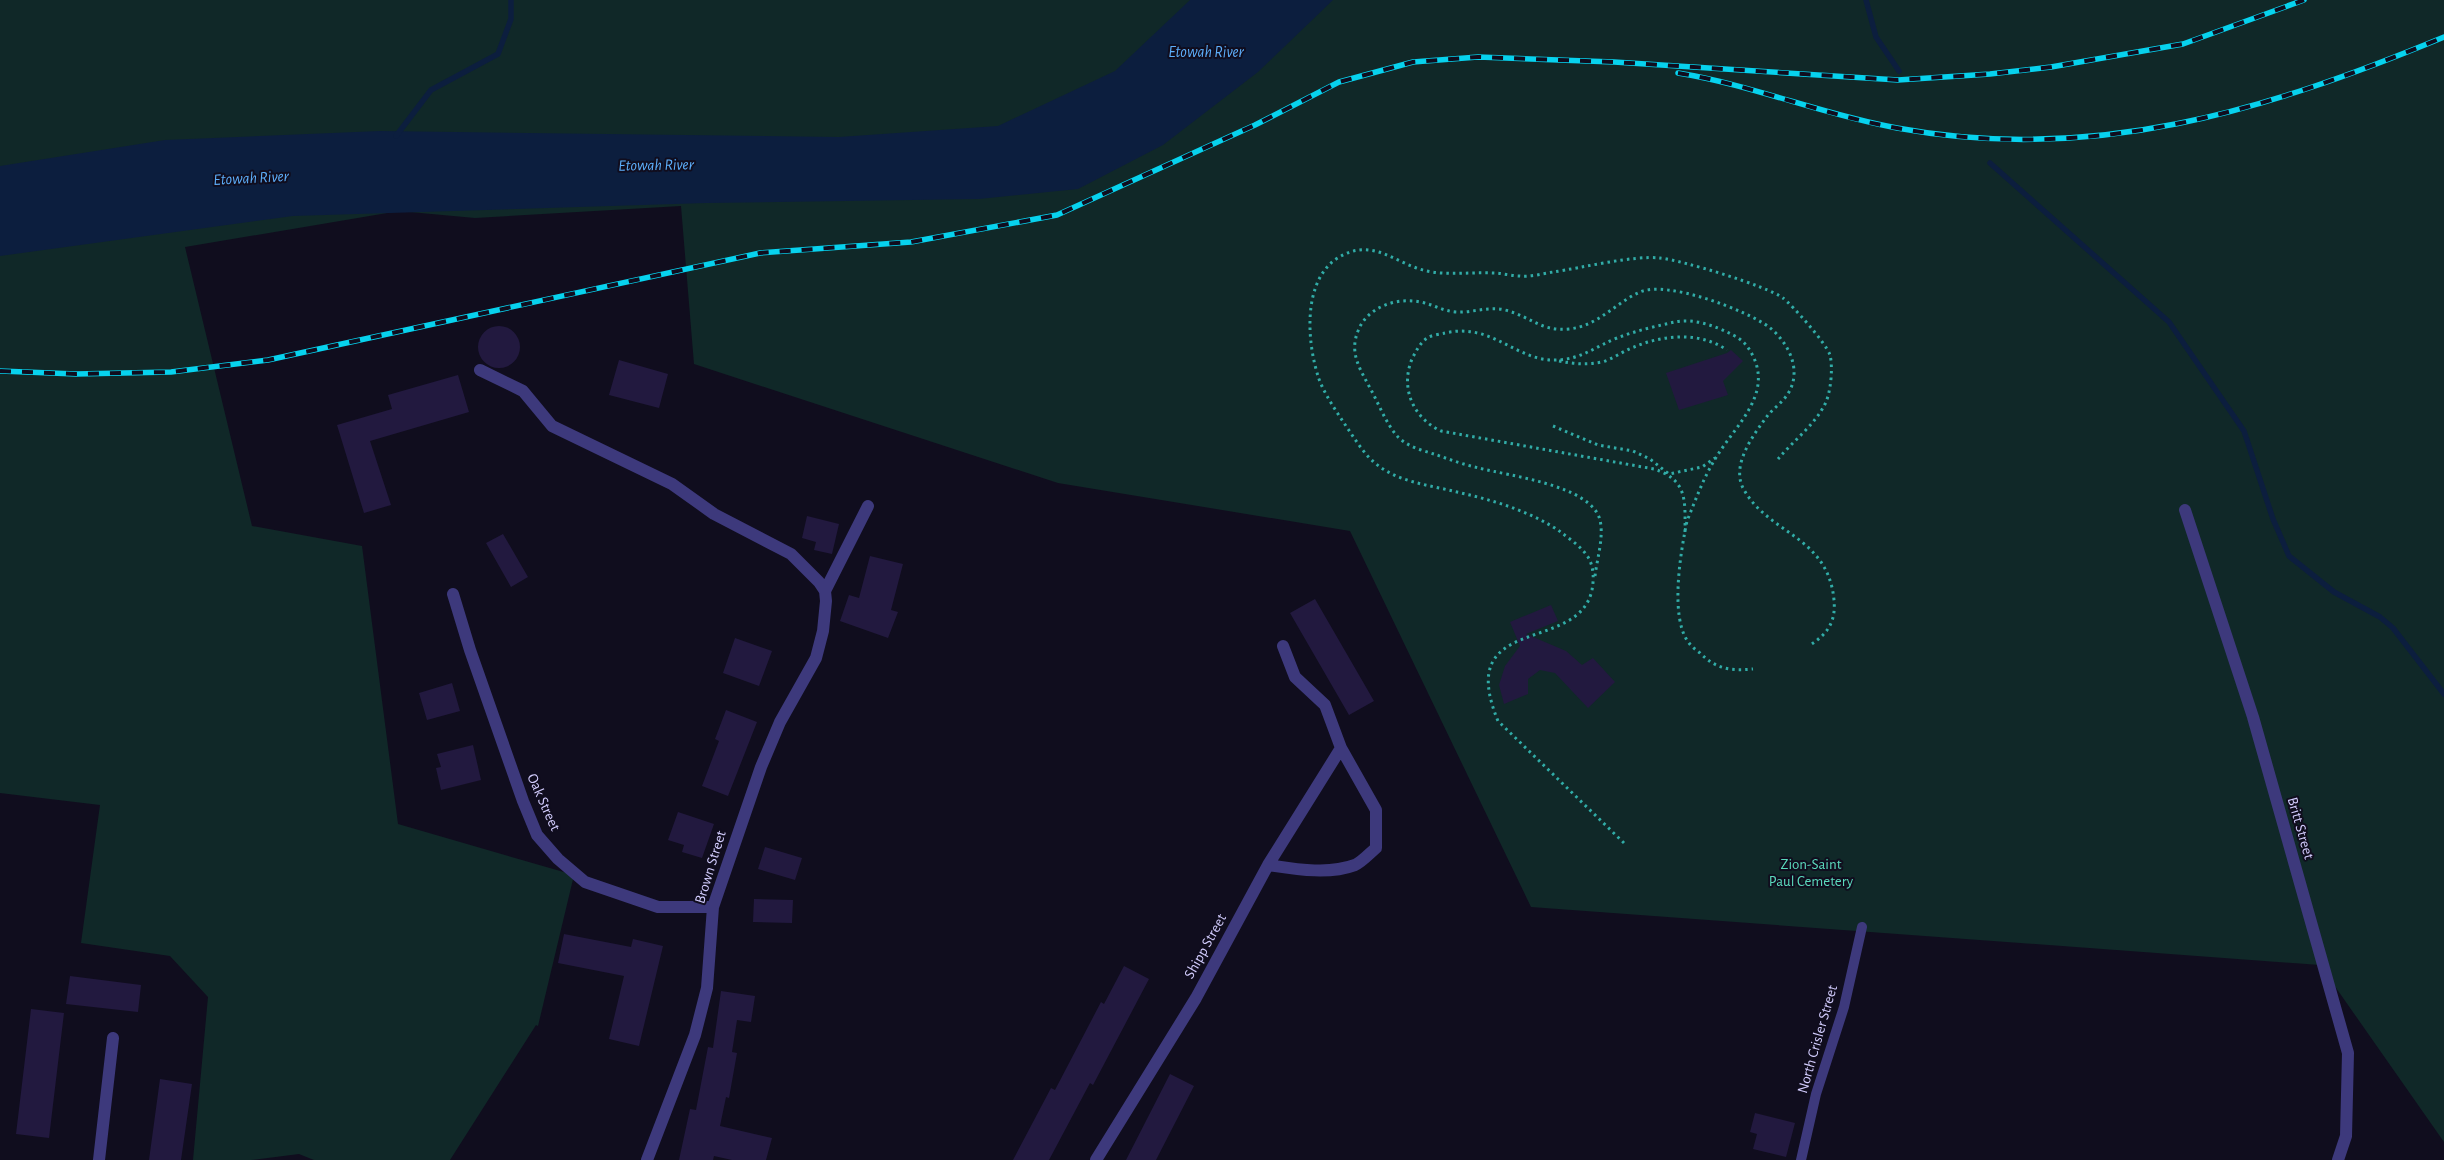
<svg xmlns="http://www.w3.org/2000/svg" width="2444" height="1160" font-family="'Alegreya Sans',sans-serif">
  <rect width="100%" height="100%" fill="#100d1e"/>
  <path fill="#102828" d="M 0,0 L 2444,0 L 2444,1142 L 2320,965 L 1531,907 L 1350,531 L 1058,483 L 694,364 L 681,206 L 475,218 L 399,211 L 185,247 L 252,526 L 362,546 L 398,824 L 574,875 L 538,1026 L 536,1025 L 450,1160 L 314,1160 L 299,1154 L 251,1160 L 193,1160 L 208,997 L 170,956 L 81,943 L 100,805 L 0,793 Z"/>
  <path fill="#0c1e3e" d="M 1190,0 L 1333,0 L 1258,72 L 1163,145 L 1078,189 L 979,199 L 706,203 L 293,216 L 0,256 L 0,166 L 165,140 L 380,131 L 839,137 L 998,126 L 1115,71 Z"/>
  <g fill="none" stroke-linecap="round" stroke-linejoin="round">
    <path stroke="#0c1e3e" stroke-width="5.5" d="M 1866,0 L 1876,37 L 1899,71
      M 396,136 L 431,90 L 498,54 L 511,19 L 511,0
      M 1990,163 L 2169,322 L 2244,431 L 2273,519 L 2289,556 L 2334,592 L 2380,617 L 2393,628 L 2444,694"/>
  </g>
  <path fill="#22193f" d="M478 347a21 21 0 1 1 42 0a21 21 0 1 1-42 0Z
    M 1731,350 L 1743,361 L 1723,381 L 1728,395 L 1679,410 L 1666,373 L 1727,353 Z
    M 619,360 L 668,374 L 659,408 L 609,395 Z
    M 458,375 L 469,412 L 370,441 L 391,505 L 364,513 L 337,425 L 392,409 L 388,395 Z
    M 807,516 L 839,524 L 832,554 L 814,550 L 816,542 L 802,538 Z
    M 503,534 L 528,577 L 511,587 L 486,543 Z
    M 870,556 L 903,564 L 891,610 L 898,612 L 888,638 L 840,621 L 849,595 L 859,598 Z
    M 1315,599 L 1374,701 L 1349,715 L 1290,613 Z
    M 1551,605 L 1558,621 L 1526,634 L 1566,651 L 1582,665 L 1593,658 L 1615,682 L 1588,708 L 1555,673 L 1540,670 L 1528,679 L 1528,694 L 1504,704 L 1499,685 L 1505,666 L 1520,646 L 1510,622 Z
    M 735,638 L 772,651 L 759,686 L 723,673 Z
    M 452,683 L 460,711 L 427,720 L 419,693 Z
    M 726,710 L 757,722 L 728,796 L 702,786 L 719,741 L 715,739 Z
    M 473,745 L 481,780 L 441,790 L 436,768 L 441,767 L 437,754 Z
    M 678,812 L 714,824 L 702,858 L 682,852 L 684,845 L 668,840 Z
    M 765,847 L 802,858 L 795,880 L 758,869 Z
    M 754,899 L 793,900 L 792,923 L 753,922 Z
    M 564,934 L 631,947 L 633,939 L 663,946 L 639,1046 L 609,1039 L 624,976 L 558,963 Z
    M 1124,966 L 1149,979 L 1093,1085 L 1090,1083 L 1049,1160 L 1013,1160 L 1051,1088 L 1055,1090 L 1101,1002 L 1104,1004 Z
    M 70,976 L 141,985 L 138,1012 L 66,1004 Z
    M 721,991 L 755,996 L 751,1022 L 737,1020 L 732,1052 L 737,1053 L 729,1098 L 726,1097 L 720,1126 L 772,1138 L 766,1160 L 732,1160 L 714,1156 L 713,1160 L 679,1160 L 690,1109 L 696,1110 L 708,1047 L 713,1048 Z
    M 31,1009 L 64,1013 L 49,1138 L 16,1134 Z
    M 1170,1074 L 1194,1086 L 1156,1160 L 1126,1160 Z
    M 160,1079 L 192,1084 L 181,1160 L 149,1160 Z
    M 1755,1113 L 1795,1123 L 1786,1157 L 1753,1149 L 1757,1134 L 1750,1132 Z"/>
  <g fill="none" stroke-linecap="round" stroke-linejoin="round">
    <path stroke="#31aca7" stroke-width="3" stroke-dasharray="2.5 4" stroke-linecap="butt" d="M 1559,361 C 1574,364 1587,365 1602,362 C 1613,359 1623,351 1634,347 C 1663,335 1699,331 1727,350
      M 1553,426 L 1598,445 L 1633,451 L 1650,459 L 1669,474 L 1702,467 L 1715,458
      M 1685,532 C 1685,501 1688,480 1654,469 L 1441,431 C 1413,418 1400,388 1412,359 C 1416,351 1420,343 1427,338 C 1432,335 1440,334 1445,333 C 1493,322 1516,362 1557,360 C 1581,359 1595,347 1617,338 C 1635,331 1656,326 1675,322 C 1694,318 1716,326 1733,335 C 1743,340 1748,346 1753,356 C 1772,395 1736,425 1717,456 C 1704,476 1696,499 1687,521 C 1681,550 1669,618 1689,643 C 1692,647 1696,650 1700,653 C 1716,669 1730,671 1753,669
      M 1595,576 C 1597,559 1604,537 1600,520 C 1591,485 1509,476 1479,468 C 1465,465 1451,460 1437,455 C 1424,451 1408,447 1398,437 C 1386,424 1379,404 1370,388 C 1360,369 1349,353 1358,331 C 1367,307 1397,297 1420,302 C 1433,304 1442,311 1456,312 C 1472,313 1488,306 1505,310 C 1530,316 1541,332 1569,329 C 1598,326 1615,303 1640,292 C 1667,280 1746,310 1769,327 C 1788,342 1802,369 1789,392 C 1784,401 1774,408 1768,415 C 1754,434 1731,464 1743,488 C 1767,534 1828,535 1834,600 C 1836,621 1828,634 1810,645
      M 1624,843 L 1498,721 C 1453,612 1578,655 1592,590 C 1594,579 1594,567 1588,557 C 1581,546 1568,538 1558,530 C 1527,510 1492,500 1457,492 C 1429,485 1397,482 1375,463 C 1363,453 1355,439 1346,426 C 1336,411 1325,395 1319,379 C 1307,344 1302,283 1336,259 C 1374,234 1397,267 1432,272 C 1452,275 1472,272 1493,273 C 1502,273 1511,276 1520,276 C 1530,277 1542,274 1553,272 C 1581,268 1634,255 1660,258 C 1681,260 1767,286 1783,298 C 1793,306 1826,343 1830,355 C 1833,367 1831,390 1826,402 C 1816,424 1793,441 1778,459"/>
    <path stroke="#3d397c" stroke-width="10" d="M 1801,1160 L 1816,1094 L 1844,1007 L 1862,927"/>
    <path stroke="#3d397c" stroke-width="12" d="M 480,370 L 523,391 L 552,426 L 672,484 L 714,514 L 791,554 L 819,582 L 825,591 L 826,601 L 823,631 L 816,658 L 780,722 L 761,767 L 713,907 L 707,988 L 695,1035 L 647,1160
      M 2185,510 L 2253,717 L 2348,1053 L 2346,1136 L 2338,1160
      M 825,591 L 868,506
      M 453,594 L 470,650 L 523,801 L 537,835 L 558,859 L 585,882 L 658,907 L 713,907
      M 1268,865 C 1295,869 1328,875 1355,865 C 1362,862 1370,853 1376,848 L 1376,810 L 1341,748 L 1325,705 L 1295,677 L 1283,646
      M 99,1160 L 113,1038
      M 1096,1160 L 1196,998 L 1268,865 L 1341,748"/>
    <defs>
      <path id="rail" d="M 1678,73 C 1753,85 1823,115 1897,128 C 2093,164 2265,111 2444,37
        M 0,371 L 76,374 L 171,372 L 268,360 L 760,253 L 911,242 L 1057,215 L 1255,125 L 1339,82 L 1413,62 L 1478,57 L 1614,62 L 1898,80 L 1990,74 L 2051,67 L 2183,44 L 2304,0"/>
    </defs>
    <use href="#rail" stroke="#07d2ee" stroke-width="5.5"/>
    <use href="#rail" stroke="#100d1e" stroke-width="4" stroke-dasharray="11" stroke-linecap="butt"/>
  </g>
  <g text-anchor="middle" stroke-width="4" stroke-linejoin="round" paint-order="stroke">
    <g font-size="15" fill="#d2ccfd" stroke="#100d1e">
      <text transform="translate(544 802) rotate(66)" y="5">Oak Street</text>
      <text transform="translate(2301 828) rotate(74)" y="5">Britt Street</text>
      <text transform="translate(710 867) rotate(-73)" y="5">Brown Street</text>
      <text transform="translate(1205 946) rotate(-61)" y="5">Shipp Street</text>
      <text transform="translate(1817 1039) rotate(-74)" y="5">North Crisler Street</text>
    </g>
    <g font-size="15" fill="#5bdabd" stroke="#100d1e">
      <text x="1811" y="869">Zion-Saint<tspan x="1811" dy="17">Paul Cemetery</tspan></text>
    </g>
    <g font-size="16" font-style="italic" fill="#5daefa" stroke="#100d1e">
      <text x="1206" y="57">Etowah River</text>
      <text transform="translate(656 164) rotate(-1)" y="6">Etowah River</text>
      <text transform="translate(251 177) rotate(-3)" y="6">Etowah River</text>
    </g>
  </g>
</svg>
